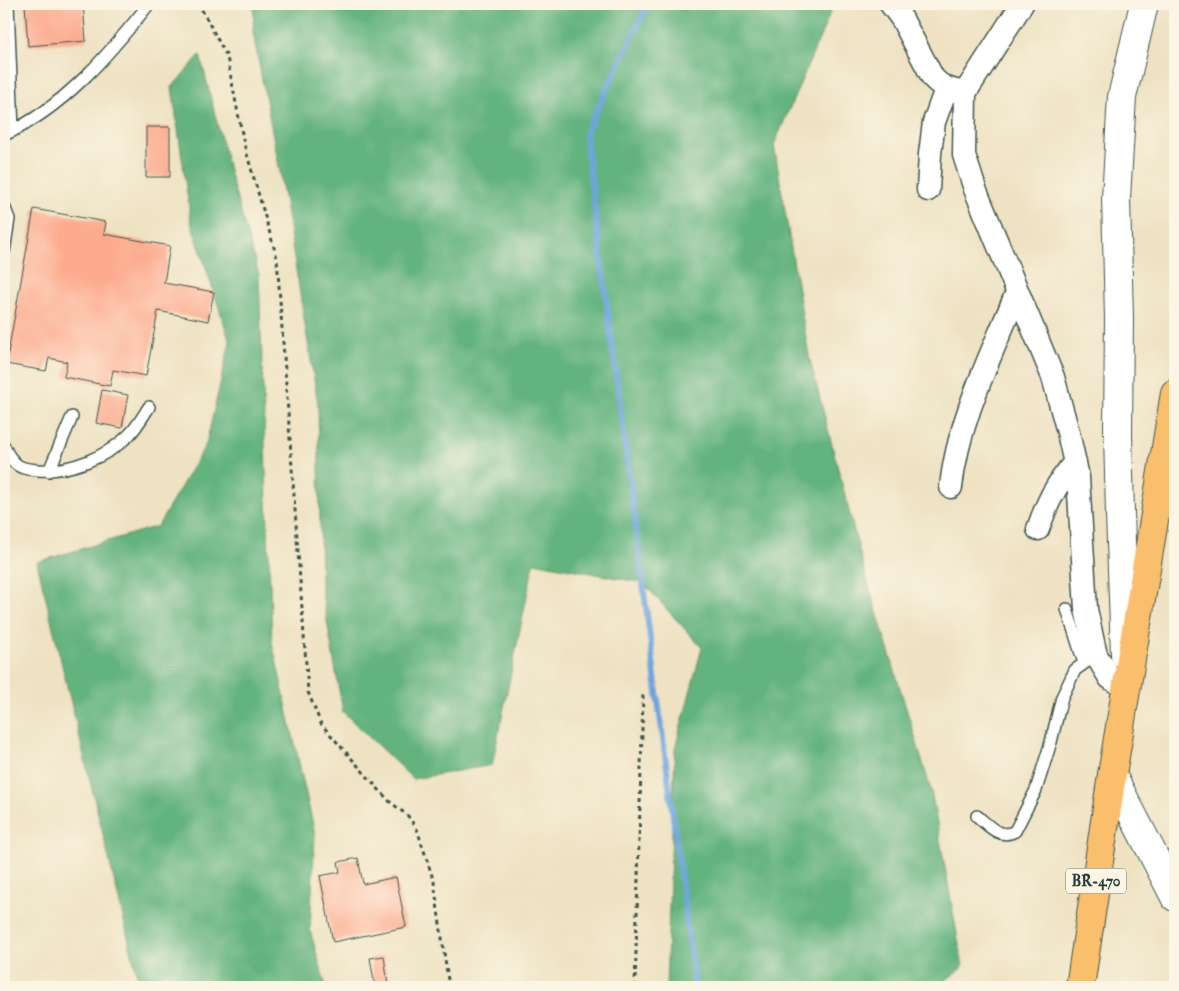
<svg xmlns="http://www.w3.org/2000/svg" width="1179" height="991" font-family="'IM FELL Double Pica',serif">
  <rect width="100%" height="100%" fill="#fcf5e5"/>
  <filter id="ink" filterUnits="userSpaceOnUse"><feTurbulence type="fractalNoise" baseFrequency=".02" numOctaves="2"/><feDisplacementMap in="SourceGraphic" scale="10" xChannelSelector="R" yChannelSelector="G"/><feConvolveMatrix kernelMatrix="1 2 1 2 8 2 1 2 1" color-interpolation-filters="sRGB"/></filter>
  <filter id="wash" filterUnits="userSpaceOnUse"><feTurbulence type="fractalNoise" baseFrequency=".0096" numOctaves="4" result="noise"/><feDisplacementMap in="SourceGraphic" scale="20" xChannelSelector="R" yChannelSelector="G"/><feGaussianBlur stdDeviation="1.12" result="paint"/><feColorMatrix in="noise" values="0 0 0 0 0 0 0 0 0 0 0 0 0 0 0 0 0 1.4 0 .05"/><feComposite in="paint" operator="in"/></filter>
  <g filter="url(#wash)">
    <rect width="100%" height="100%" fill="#eee2c2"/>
    <path fill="#63b37f" stroke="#41785a" d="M 254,4 L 834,4 L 774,145 L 809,356 L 865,573 L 931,790 L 963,967 L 937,987 L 666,987 L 675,748 L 702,648 L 643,583 L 534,562 L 492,765 L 413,779 L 343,712 L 321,587 L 318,404 L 280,172 L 253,33 Z
      M 200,55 L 232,182 L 259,275 L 272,642 L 315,834 L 310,930 L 326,987 L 140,987 L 37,562 L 158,526 L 206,444 L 230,342 L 191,222 L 172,87 Z"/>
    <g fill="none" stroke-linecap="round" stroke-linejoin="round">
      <path stroke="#6da5db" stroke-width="6" d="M 648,4 L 585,134 L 695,987"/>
    </g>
    <g id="blocks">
      <path fill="#fcab8e" d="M 25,4 L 83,4 L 86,41 L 28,46 Z
        M 146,127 L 170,127 L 170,177 L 146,177 Z
        M 34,209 L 106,222 L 104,234 L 170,246 L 164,283 L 214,292 L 208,321 L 158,311 L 146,376 L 113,370 L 110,386 L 64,377 L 67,362 L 49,358 L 46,371 L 6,364 Z
        M 102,390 L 128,395 L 122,428 L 96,423 Z
        M 358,858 L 363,884 L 396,877 L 406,927 L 333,942 L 320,876 L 340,872 L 338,862 Z
        M 384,956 L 388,985 L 375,987 L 370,958 Z"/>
    </g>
  </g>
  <g filter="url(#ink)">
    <use href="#blocks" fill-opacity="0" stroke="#3e5649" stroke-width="1"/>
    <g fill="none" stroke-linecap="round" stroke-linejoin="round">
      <defs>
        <path id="service" d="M 8,4 L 13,131
          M 4,135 C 64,108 109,54 149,4
          M 4,206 L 9,219 L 4,252
          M 4,446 C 6,451 10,458 14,462 C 20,469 29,469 38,470 C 70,472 107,457 129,435 C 137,427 143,416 149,407
          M 49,471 L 72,417
          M 1067,609 L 1084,663
          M 977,816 C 988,825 1000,840 1015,831 L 1036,790 L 1051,742 L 1062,697 L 1075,670 L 1096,655"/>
        <path id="minor" d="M 891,4 L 902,19 L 933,78 C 942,88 951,90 965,93
          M 1022,4 L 965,93 L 964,155 L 975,189 L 1053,377 L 1068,432 L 1078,477 L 1086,609 L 1093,642 L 1096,655 L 1110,678 L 1127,689
          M 928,190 L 930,154 L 934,122 L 946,89
          M 951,487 C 958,420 992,354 1017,292
          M 1038,529 C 1048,500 1056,485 1075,462"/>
        <path id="tertiary" d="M 1125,655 L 1120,513 L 1118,434 L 1119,318 L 1116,198 L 1122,97 L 1144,4
          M 1112,775 L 1175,897"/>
        <path id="trunk" d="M 1080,987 L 1112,775 L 1175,393"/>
      </defs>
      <use href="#service" stroke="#3e5649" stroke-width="14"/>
      <use href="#minor" stroke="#3e5649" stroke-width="25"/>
      <use href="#tertiary" stroke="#3e5649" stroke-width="30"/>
      <use href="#trunk" stroke="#3e5649" stroke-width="30"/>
      <path stroke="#3e5649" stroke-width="3" stroke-dasharray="4 4" stroke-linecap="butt" d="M 196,4 L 203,12 L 227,57 L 244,144 L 277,258 L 308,692 L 321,724 L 388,800 L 408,816 L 417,829 L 434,882 L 449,987
        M 635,987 L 643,695"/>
      <use href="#service" stroke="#fff" stroke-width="11"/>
      <use href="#minor" stroke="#fff" stroke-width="22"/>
      <use href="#tertiary" stroke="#fff" stroke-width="28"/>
      <use href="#trunk" stroke="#f9bf6d" stroke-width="28"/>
    </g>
  </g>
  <g text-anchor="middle" stroke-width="4" stroke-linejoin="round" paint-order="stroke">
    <rect fill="#fcf5e5" stroke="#617469" stroke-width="1" x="1066" y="868.5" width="60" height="25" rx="4"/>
    <g font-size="15" font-weight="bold" fill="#1f3d34">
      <text x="1096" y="886">BR-470</text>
    </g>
  </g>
  <rect width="1179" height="991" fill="none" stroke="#fcf5e5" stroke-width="20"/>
</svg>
